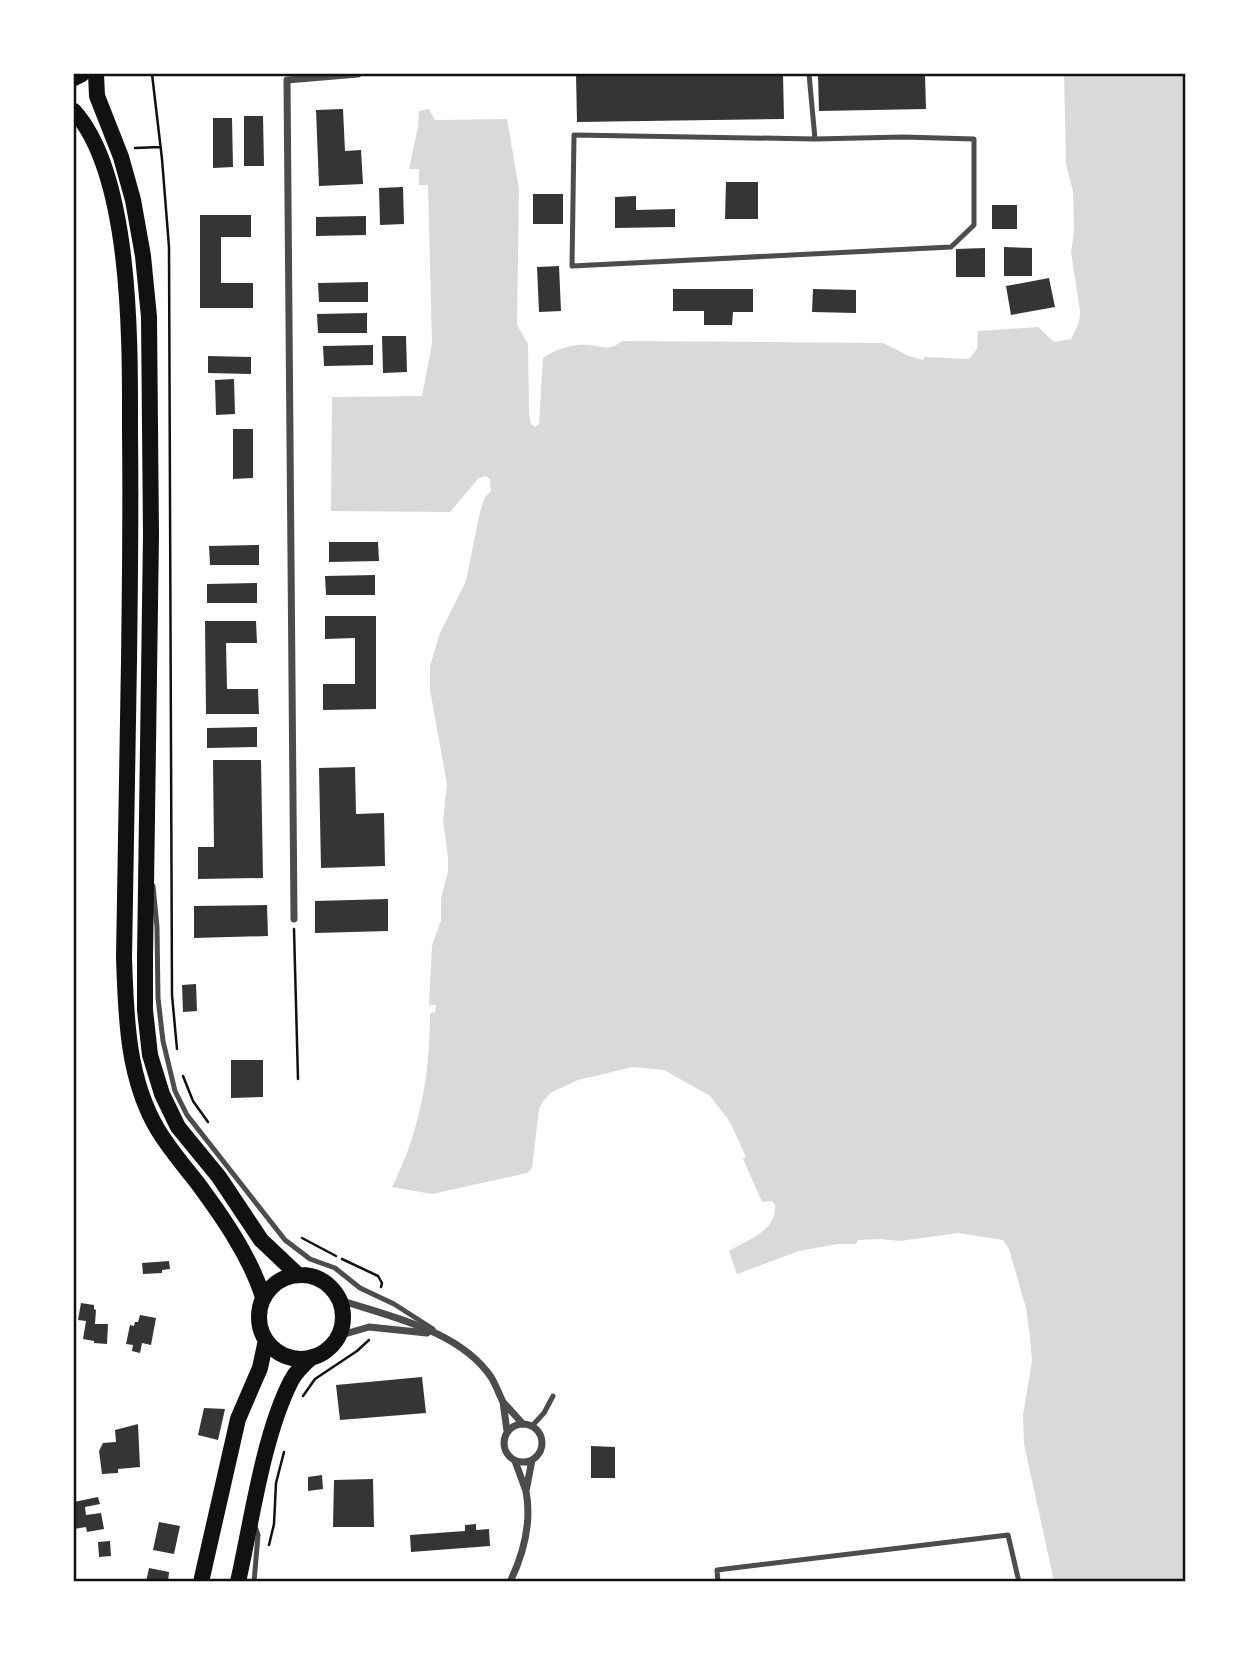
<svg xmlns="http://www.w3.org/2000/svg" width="1259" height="1655" font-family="'Public Sans',sans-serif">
  <rect width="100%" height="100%" fill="#fff"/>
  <path fill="#d9d9d9" d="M 1064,74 L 1185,74 L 1185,1581 L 1054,1581 L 1024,1444 L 1023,1415 L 1032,1361 L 1030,1337 L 1026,1308 L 1009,1249 L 1003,1240 L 958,1233 L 900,1241 L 880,1239 L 858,1240 L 856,1244 L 838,1244 L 799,1251 L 737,1274 L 729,1251 C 747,1240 777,1231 775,1205 L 772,1201 L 762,1202 L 743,1159 L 746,1157 L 730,1122 L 710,1096 L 664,1070 L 633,1067 L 578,1080 L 552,1092 L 544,1100 L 539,1109 L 532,1168 L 527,1173 L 432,1194 L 392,1187 C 420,1132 430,1074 430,1013 L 435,1012 L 436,1005 L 429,1005 L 432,946 L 441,920 L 441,898 L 448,872 L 448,857 L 443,820 L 447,784 L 430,690 L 430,666 L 440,633 L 466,581 L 480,512 L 485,497 L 491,491 L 490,479 L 486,476 L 479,478 L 450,512 L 331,511 L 332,397 L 422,396 L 432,344 L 428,185 L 419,185 L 419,169 L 409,169 L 418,127 L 419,111 L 429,109 L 435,120 L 507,119 L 519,189 L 517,325 L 528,344 L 529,413 L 531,424 L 535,427 L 539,424 L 543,358 C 553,350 575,343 588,345 C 603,346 608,352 622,341 L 883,343 L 909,356 L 923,360 L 924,357 L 969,359 L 977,349 L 978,331 L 1038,327 L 1054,342 L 1071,339 L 1079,323 L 1080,311 L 1071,252 L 1074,232 L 1073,191 L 1066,164 Z"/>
  <path fill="#353535" d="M 576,74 L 783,74 L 784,119 L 577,122 Z
    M 818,74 L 925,74 L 926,109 L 819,111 Z
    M 343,109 L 345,151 L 361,150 L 363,184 L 319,186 L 316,110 Z
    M 244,116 L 263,116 L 264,166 L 244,166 Z
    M 213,118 L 232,118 L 233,167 L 213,168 Z
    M 726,182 L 758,182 L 758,219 L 725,219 Z
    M 403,187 L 404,224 L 380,225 L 379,188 Z
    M 533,194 L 563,194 L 563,224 L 533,224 Z
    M 636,196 L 636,210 L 675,209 L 675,227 L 615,228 L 615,197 Z
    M 992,205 L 1017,205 L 1017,229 L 992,229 Z
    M 200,215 L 251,215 L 251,237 L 221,237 L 221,283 L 253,283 L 253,308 L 200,308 Z
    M 366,216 L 366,235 L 316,236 L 316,217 Z
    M 1004,247 L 1032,248 L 1032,276 L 1004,276 Z
    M 985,248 L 985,277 L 956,277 L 956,249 Z
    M 559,266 L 561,311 L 539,312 L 537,267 Z
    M 1049,278 L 1055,307 L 1011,315 L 1006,286 Z
    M 368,282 L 368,302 L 319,302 L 318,283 Z
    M 673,289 L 753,289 L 753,312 L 733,312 L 732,325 L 704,325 L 704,311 L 673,311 Z
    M 813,289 L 856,290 L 856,313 L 812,312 Z
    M 367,313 L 367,333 L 318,333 L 317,314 Z
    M 382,336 L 406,336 L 407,372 L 383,373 Z
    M 373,345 L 373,365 L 324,366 L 323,346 Z
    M 208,356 L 251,357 L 251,374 L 208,373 Z
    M 234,379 L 235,414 L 216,415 L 215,380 Z
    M 233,429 L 253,429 L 253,478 L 233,479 Z
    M 329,542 L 378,542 L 379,561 L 329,562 Z
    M 259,545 L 259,565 L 210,565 L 209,546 Z
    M 375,575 L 375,595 L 326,595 L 325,576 Z
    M 257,583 L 257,603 L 207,603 L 207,584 Z
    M 325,616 L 376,616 L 376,709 L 323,710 L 323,684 L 355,684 L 355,638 L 325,639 Z
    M 205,621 L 256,621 L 257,643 L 226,643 L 227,689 L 258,689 L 259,714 L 206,714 Z
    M 257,727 L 257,747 L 207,748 L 207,728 Z
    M 213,760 L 261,760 L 263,878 L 198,879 L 198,847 L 214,847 Z
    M 355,767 L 356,814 L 384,813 L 385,866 L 321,868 L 319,768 Z
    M 388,899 L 388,931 L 315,933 L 315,901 Z
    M 267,905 L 268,936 L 194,938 L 194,906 Z
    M 196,984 L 197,1011 L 183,1012 L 182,985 Z
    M 231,1060 L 263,1060 L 263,1097 L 231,1098 Z
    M 169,1261 L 170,1269 L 162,1270 L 162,1273 L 143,1274 L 142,1263 Z
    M 81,1303 L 94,1305 L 94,1309 L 96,1310 L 95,1324 L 108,1324 L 107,1344 L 94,1343 L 94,1341 L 83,1339 L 86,1321 L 78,1320 Z
    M 140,1315 L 156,1318 L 151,1345 L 142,1343 L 140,1353 L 132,1351 L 133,1345 L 126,1344 L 130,1325 L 134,1326 L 135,1322 L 138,1322 Z
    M 422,1377 L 426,1413 L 340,1420 L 336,1385 Z
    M 204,1408 L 225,1409 L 218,1440 L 198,1435 Z
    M 138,1424 L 140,1467 L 118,1469 L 118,1473 L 102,1474 L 99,1451 L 103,1443 L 116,1442 L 115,1430 Z
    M 591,1446 L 615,1447 L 615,1478 L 591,1478 Z
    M 322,1475 L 323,1489 L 308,1491 L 308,1477 Z
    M 373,1479 L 374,1527 L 333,1527 L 334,1480 Z
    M 98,1497 L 100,1504 L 85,1507 L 86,1515 L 101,1513 L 104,1529 L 87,1532 L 86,1527 L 74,1529 L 74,1502 Z
    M 159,1522 L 180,1526 L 174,1554 L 153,1550 Z
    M 476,1524 L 476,1530 L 489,1529 L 490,1546 L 411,1552 L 410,1535 L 465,1531 L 465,1525 Z
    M 110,1541 L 111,1556 L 99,1557 L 98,1542 Z
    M 149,1568 L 169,1572 L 168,1582 L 146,1582 Z"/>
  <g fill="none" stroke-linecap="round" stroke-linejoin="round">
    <path stroke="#111" stroke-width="2.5" d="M 152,74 L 162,159 L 169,247 L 172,995 L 177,1049
      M 135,148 L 160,147
      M 294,929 L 298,1079
      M 183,1076 L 193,1101 L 208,1122
      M 302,1238 L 336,1256
      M 342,1259 L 378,1276 L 382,1283 L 381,1287
      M 303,1396 L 315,1379 L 357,1351 L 369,1340
      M 269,1545 L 274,1524 L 276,1483 L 284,1452"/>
    <path stroke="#4c4c4c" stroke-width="5" d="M 809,74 L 815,139
      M 574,135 L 815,139 L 903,137 L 974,139 L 974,225 L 951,247 L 572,266 Z
      M 153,886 L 157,927 L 158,998 L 163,1041 L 175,1091 L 187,1115 L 285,1240 L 310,1259 L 335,1268 L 360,1288 L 394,1304 L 433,1329
      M 532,1426 L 544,1413 L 553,1396
      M 254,1582 L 258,1535 L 255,1526
      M 718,1582 L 717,1570 L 1008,1535 L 1019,1582"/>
    <path stroke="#4c4c4c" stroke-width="7" d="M 294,919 L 287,80 L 358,74
      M 340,1300 C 390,1317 459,1330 491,1377 C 496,1385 499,1394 503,1402
      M 338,1336 L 369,1327 L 427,1333
      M504 1443a19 19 0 1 1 38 0a19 19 0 1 1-38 0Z
      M 507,1431 L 503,1402 L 523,1424
      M 515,1461 L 526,1491 L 532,1460
      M 510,1582 C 524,1553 532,1523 526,1491"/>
    <path stroke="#111" stroke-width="16" d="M 96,74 L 97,96 L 121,157 L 133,200 L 143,256 L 149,317 L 151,535 L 145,957 L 145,1010 L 150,1055 L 162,1094 L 178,1127 L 219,1177 L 261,1240 L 297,1274
      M 74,78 L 82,74
      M 74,111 C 133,177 130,348 130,434 C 131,510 130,586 129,661 C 127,760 126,859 124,958 C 126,1016 127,1078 158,1130 C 169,1148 183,1165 196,1181 C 222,1216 250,1256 263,1297
      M259 1317a42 42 0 1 1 84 0a42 42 0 1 1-84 0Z
      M 201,1582 L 238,1419 L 260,1368 L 266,1340
      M 238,1582 C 252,1520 263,1436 291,1381 C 296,1371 304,1364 312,1357"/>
  </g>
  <rect width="1259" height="1655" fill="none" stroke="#ffffff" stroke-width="150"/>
  <rect x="75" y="75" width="1109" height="1505" fill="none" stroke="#111" stroke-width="2.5"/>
</svg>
